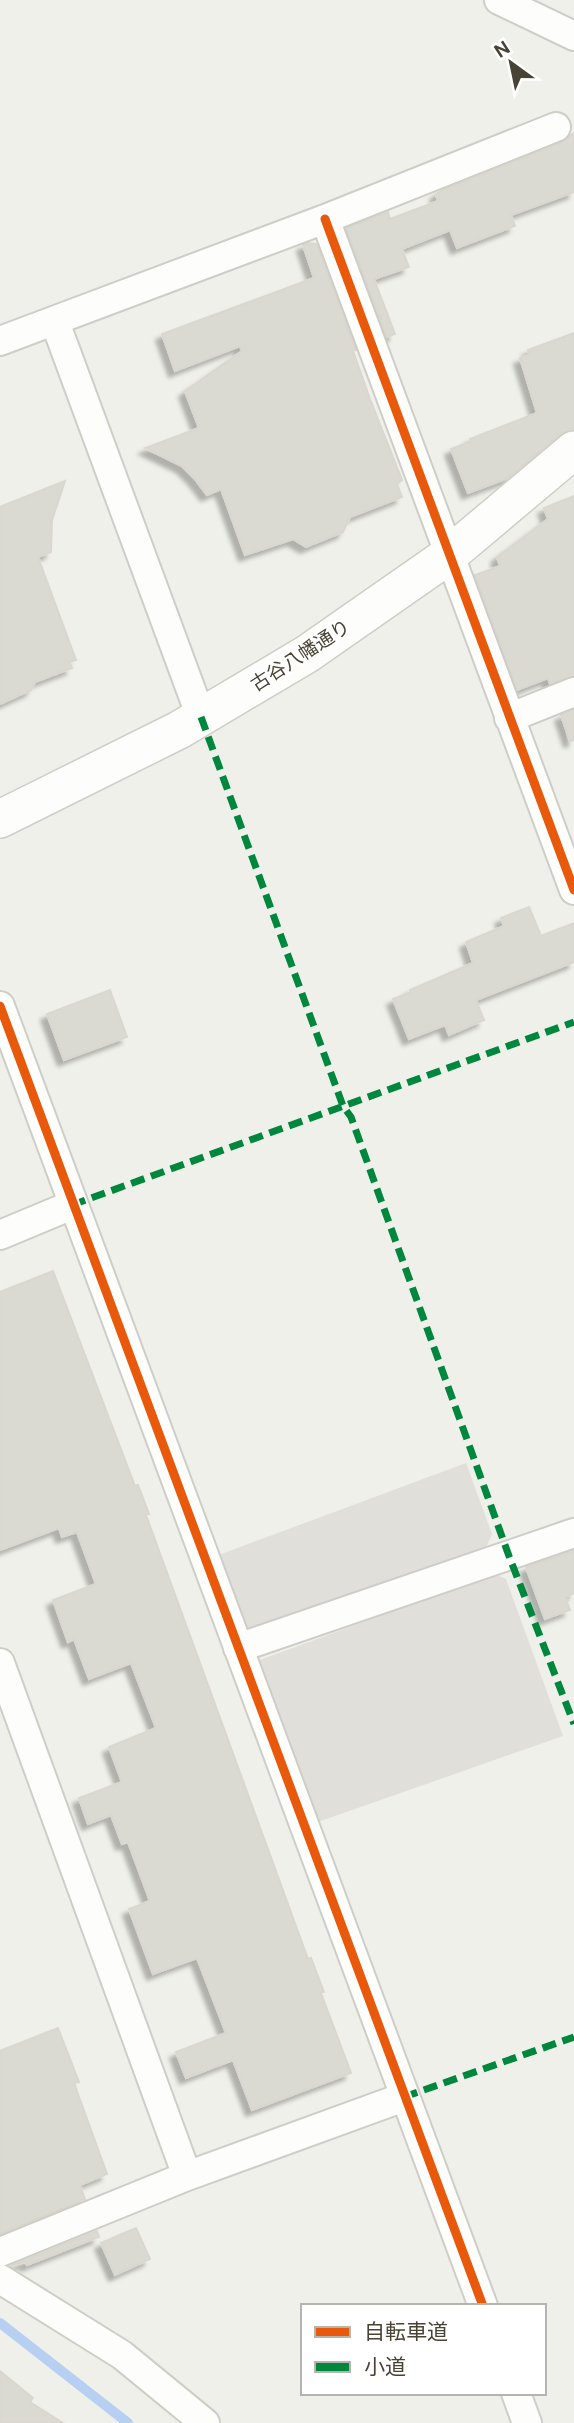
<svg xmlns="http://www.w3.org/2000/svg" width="574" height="2423" font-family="'DM Sans','Noto Sans JP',sans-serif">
  <defs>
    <filter id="shadow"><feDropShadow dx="-6" dy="6" stdDeviation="2" flood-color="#0004"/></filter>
  </defs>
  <rect width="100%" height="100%" fill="#f0f0ea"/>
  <path fill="#e0dfda" d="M 466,1463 L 492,1534 L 485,1550 L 250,1634 L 240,1624 L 216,1556 Z
    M 495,1574 L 506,1579 L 563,1736 L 318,1822 L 257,1661 Z"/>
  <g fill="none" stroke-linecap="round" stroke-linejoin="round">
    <path stroke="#b7d0f1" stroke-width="10" d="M 0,2323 L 128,2423"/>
  </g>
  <path fill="#dad9d2" stroke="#d9d7cf" stroke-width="2" filter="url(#shadow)" d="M 574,133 L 574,192 L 511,215 L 515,226 L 457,248 L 450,230 L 402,249 L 409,267 L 374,279 L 395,334 L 387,337 L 346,228 L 388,212 L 390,219 L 438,201 L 436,194 L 443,190 L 562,142 Z
    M 307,243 L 317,244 L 356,350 L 353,351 L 370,399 L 402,480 L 397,484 L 402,497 L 350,517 L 343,532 L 306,547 L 293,539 L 245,555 L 221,489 L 207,495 L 194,478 L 182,466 L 145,448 L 199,428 L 185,391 L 242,351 L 240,346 L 175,371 L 162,334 L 314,278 L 303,245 Z
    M 574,333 L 574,430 L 560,434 L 508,478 L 468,493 L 451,449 L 471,441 L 470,439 L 537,413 L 520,358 L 530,355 L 528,350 Z
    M 65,481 L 52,520 L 51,552 L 38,557 L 76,660 L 69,662 L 72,668 L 35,682 L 31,690 L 0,704 L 0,507 Z
    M 574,496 L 574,676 L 550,684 L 548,678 L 517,690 L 475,575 L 500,566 L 497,557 L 548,519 L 544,508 Z
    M 574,710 L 574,740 L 570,741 L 561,715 Z
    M 529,907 L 541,936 L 574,923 L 574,962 L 476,1000 L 484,1020 L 449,1035 L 445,1025 L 409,1039 L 393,999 L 411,992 L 410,990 L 473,963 L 466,942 L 504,926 L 501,918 Z
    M 110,990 L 127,1037 L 64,1060 L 47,1014 Z
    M 53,1271 L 135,1486 L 138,1485 L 149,1514 L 146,1515 L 308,1959 L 311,1958 L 324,1992 L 321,1993 L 351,2073 L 252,2110 L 233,2060 L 186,2078 L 176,2052 L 226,2033 L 197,1958 L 153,1974 L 129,1909 L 150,1901 L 128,1842 L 122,1844 L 111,1815 L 88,1824 L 79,1798 L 122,1782 L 109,1747 L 156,1728 L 131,1663 L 89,1679 L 74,1639 L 68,1642 L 53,1600 L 96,1584 L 77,1532 L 62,1537 L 59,1528 L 0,1550 L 0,1292 Z
    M 574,1551 L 574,1593 L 565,1597 L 570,1610 L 545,1619 L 526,1567 Z
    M 58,2028 L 79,2082 L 74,2083 L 107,2174 L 80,2185 L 85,2199 L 0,2234 L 0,2051 Z
    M 136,2228 L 150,2259 L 115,2275 L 101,2243 Z
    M 97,2231 L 99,2237 L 27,2265 L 25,2262 L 10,2266 Z
    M 0,2371 L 33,2398 L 30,2402 L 63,2423 L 0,2423 Z"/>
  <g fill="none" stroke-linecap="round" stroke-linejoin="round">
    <defs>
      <path id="minor" d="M 499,0 L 574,36
        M 325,219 L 574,890
        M 55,322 L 201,717
        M 0,341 L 325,219 L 556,127
        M 509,718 L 574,692
        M 0,1006 L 483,2306
        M 0,1235 L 72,1205
        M 238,1648 L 574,1533
        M 0,1663 L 187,2176
        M 0,2252 L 187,2176 L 404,2097
        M 0,2279 L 122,2355 L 205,2423
        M 516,2393 L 527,2423"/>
      <path id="tertiary" d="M 0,819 L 179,730 L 307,654 L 449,555 L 574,450"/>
    </defs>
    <use href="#minor" stroke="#cecec7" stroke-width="32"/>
    <use href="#tertiary" stroke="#cecec7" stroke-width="40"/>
    <use href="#minor" stroke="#fdfdfc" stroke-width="28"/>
    <use href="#tertiary" stroke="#fdfdfc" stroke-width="37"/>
    <path stroke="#00873e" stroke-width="7" stroke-dasharray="14 7" stroke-linecap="butt" d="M 201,717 L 343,1106 L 351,1117 L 509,1556 L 574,1724
      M 72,1205 L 574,1022
      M 404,2097 L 574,2037"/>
    <defs>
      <path id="cycleway" d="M 325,219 L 574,890
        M 0,1006 L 483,2306"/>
    </defs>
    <use href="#cycleway" stroke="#fff" stroke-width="13"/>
    <use href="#cycleway" stroke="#e8590c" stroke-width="9"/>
  </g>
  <g text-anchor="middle" stroke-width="5" stroke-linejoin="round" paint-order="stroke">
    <g font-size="19" fill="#474335" stroke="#fff">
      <text transform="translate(300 655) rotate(-33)" y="7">古谷八幡通り</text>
    </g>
  </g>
  <rect x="301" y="2304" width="245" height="91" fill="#ffffff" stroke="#b5b4ae" stroke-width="2"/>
  <rect x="315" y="2327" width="35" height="10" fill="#e8590c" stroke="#b5b4ae" stroke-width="2"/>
  <text x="364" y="2339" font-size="21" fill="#474335">自転車道</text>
  <rect x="315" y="2362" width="35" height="10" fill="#00873e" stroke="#b5b4ae" stroke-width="2"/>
  <text x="364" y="2374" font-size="21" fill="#474335">小道</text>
  <g transform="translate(511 63) rotate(327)" stroke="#ffffff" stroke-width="5" paint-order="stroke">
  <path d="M0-5L12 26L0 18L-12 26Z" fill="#474335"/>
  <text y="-10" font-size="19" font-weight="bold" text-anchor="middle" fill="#474335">N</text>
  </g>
</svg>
